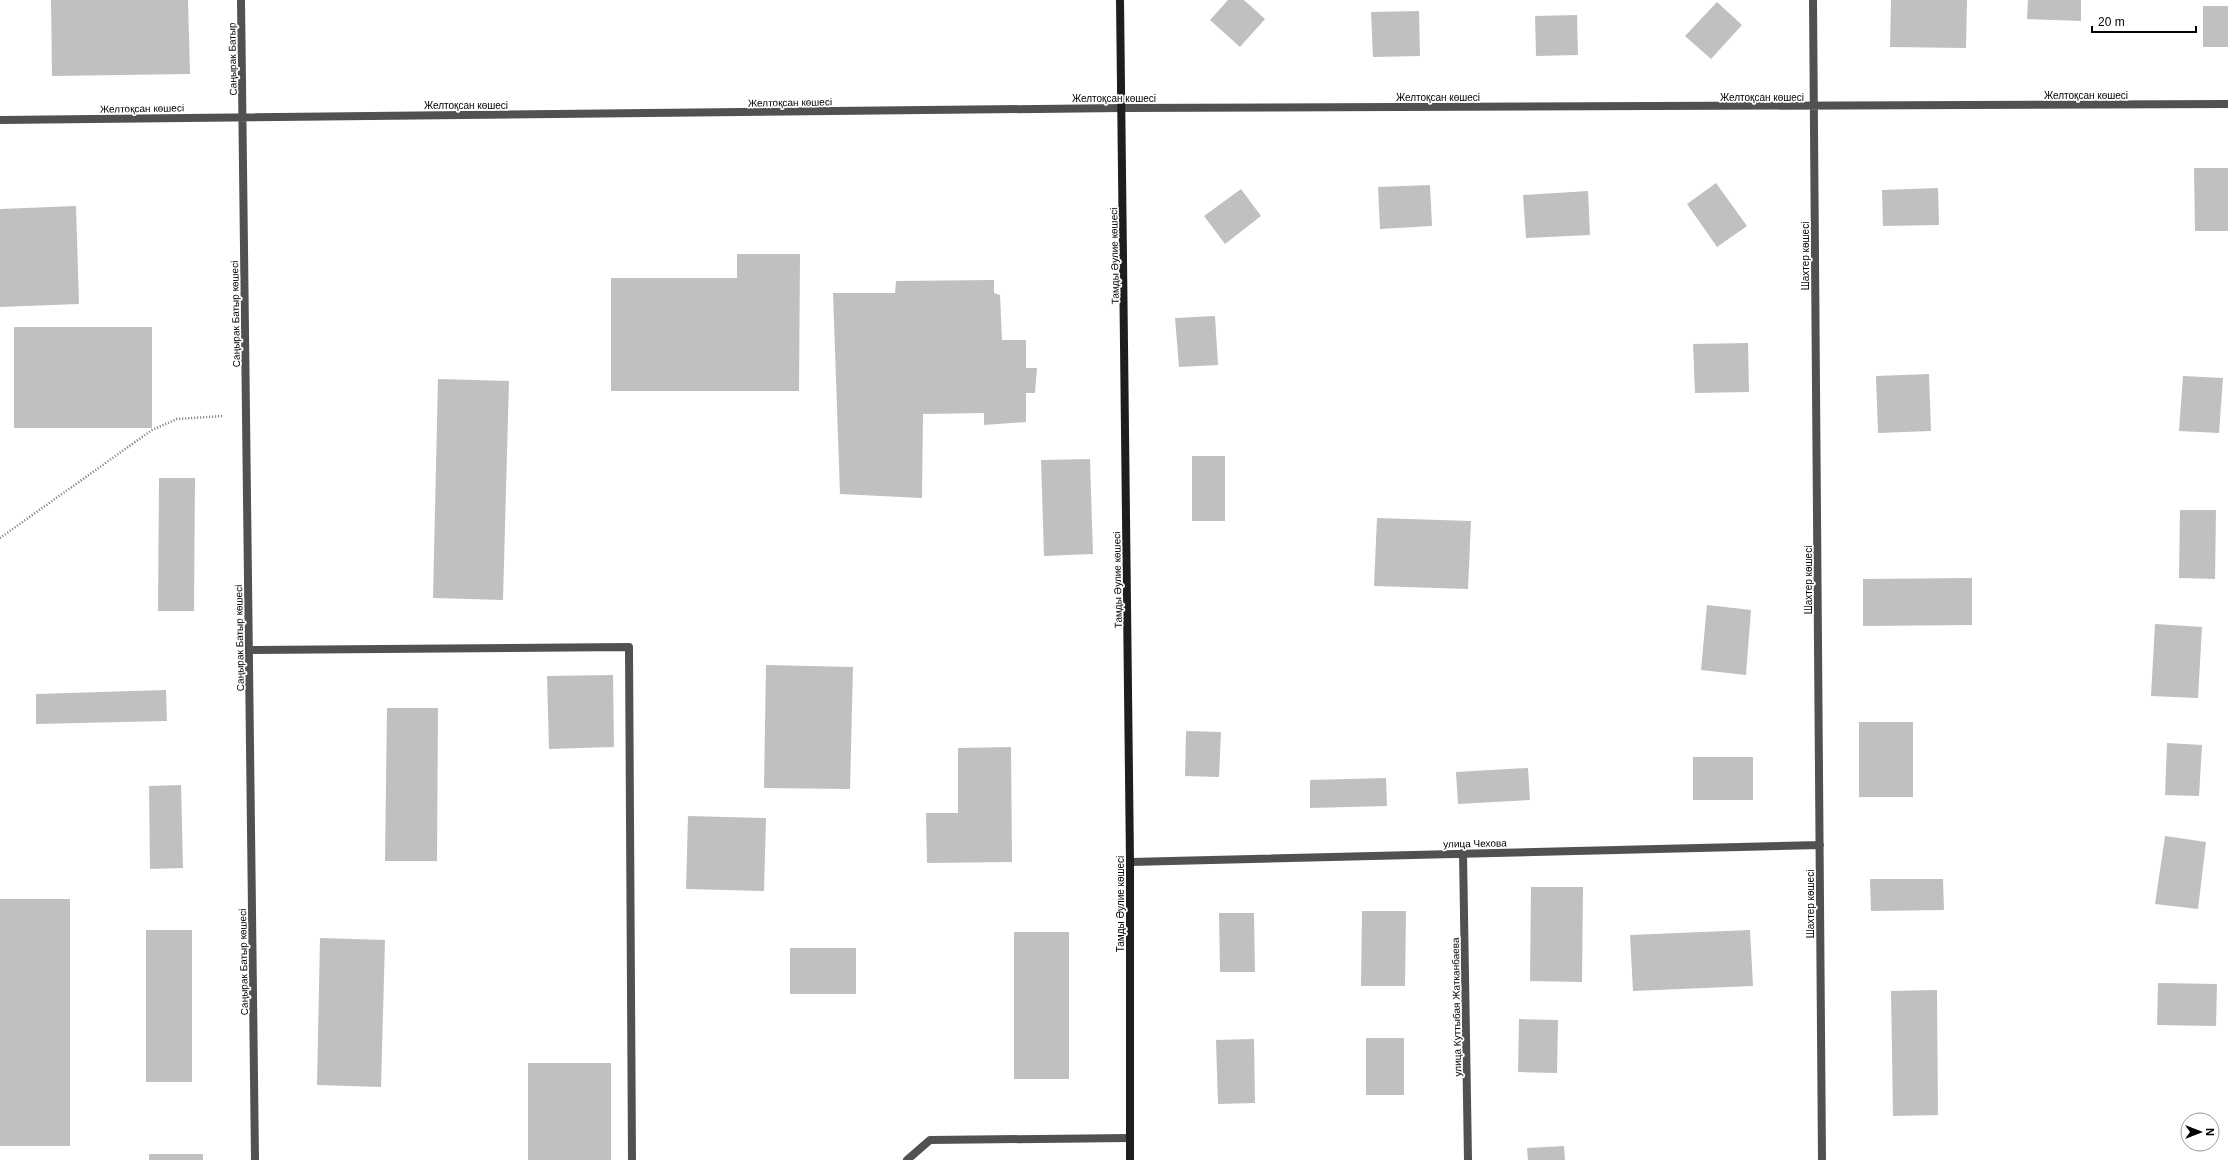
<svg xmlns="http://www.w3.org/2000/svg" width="2228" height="1160" font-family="Helvetica,sans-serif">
  <rect width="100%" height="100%" fill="#fff"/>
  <path fill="#c0c0c0" d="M 51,0 L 188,0 L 190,74 L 52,76 Z
    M 1228,0 L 1244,0 L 1265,19 L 1240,47 L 1210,20 Z
    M 1891,0 L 1967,0 L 1966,48 L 1890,47 Z
    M 2028,0 L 2081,0 L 2081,21 L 2027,19 Z
    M 1717,2 L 1742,25 L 1711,59 L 1685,36 Z
    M 2203,6 L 2228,6 L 2228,47 L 2203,47 Z
    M 1419,11 L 1420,56 L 1373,57 L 1371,12 Z
    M 1577,15 L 1578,55 L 1536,56 L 1535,16 Z
    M 2194,168 L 2228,168 L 2228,231 L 2195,231 Z
    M 1716,183 L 1747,226 L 1717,247 L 1687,204 Z
    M 1430,185 L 1432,226 L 1380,229 L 1378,187 Z
    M 1938,188 L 1939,225 L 1883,226 L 1882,190 Z
    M 1241,189 L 1261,216 L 1225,244 L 1204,216 Z
    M 1588,191 L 1590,235 L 1526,238 L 1523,195 Z
    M 76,206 L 79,304 L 0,307 L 0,209 Z
    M 737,254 L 800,254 L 799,391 L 611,391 L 611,278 L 737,278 Z
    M 994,280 L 994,293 L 1000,295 L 1002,340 L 1026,340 L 1026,368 L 1037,368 L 1035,393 L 1026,393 L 1026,422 L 984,425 L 984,413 L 923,414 L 922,498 L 840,494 L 833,293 L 895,293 L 896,281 Z
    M 1215,316 L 1218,365 L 1179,367 L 1175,318 Z
    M 14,327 L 152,327 L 152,428 L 14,428 Z
    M 1748,343 L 1749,392 L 1695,393 L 1693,344 Z
    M 1929,374 L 1931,431 L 1878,433 L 1876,376 Z
    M 2183,376 L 2223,378 L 2219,433 L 2179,431 Z
    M 438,379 L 509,381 L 503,600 L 433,598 Z
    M 1192,456 L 1225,456 L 1225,521 L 1192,521 Z
    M 1090,459 L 1093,554 L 1044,556 L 1041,460 Z
    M 159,478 L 195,478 L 194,611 L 158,611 Z
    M 2180,510 L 2216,510 L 2215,579 L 2179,578 Z
    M 1377,518 L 1471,521 L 1468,589 L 1374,586 Z
    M 1972,578 L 1972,625 L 1863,626 L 1863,579 Z
    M 1707,605 L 1751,610 L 1746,675 L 1701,670 Z
    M 2155,624 L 2202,627 L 2198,698 L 2151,696 Z
    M 766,665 L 853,667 L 850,789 L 764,788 Z
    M 613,675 L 614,747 L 549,749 L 547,676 Z
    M 166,690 L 167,721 L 36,724 L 36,694 Z
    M 387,708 L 438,708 L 437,861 L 385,861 Z
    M 1859,722 L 1913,722 L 1913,797 L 1859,797 Z
    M 1186,731 L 1221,732 L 1219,777 L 1185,776 Z
    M 2167,743 L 2202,745 L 2199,796 L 2165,795 Z
    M 1011,747 L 1012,862 L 927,863 L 926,813 L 958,813 L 958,748 Z
    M 1693,757 L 1753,757 L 1753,800 L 1693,800 Z
    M 1528,768 L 1530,800 L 1458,804 L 1456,772 Z
    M 1386,778 L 1387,806 L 1310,808 L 1310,780 Z
    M 181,785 L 183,868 L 150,869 L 149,786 Z
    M 688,816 L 766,818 L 764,891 L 686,889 Z
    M 2165,836 L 2206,842 L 2198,909 L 2155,904 Z
    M 1870,879 L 1943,879 L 1944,910 L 1871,911 Z
    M 1531,887 L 1583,887 L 1582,982 L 1530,981 Z
    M 0,899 L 70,899 L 70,1146 L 0,1146 Z
    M 1362,911 L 1406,911 L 1405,986 L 1361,986 Z
    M 1219,913 L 1254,913 L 1255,972 L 1220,972 Z
    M 146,930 L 192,930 L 192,1082 L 146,1082 Z
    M 1750,930 L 1753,986 L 1633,991 L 1630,935 Z
    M 1014,932 L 1069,932 L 1069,1079 L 1014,1079 Z
    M 320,938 L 385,940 L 381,1087 L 317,1085 Z
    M 790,948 L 856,948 L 856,994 L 790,994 Z
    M 2158,983 L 2217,984 L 2216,1026 L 2157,1025 Z
    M 1937,990 L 1938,1115 L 1893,1116 L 1891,991 Z
    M 1519,1019 L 1558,1020 L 1557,1073 L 1518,1072 Z
    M 1366,1038 L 1404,1038 L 1404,1095 L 1366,1095 Z
    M 1254,1039 L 1255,1103 L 1218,1104 L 1216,1040 Z
    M 528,1063 L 611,1063 L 611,1160 L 528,1160 Z
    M 1564,1146 L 1565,1160 L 1528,1160 L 1527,1148 Z
    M 149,1154 L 203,1154 L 203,1160 L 149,1160 Z"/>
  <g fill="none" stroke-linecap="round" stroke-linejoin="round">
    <path stroke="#737373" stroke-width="2.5" stroke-dasharray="1 2" stroke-linecap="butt" d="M 0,538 L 152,430 L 177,419 L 223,416"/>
    <path stroke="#515151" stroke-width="8" d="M 241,0 L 255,1160
      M 1813,0 L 1822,1160
      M 0,120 L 1122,108 L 2228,104
      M 250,650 L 629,647 L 632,1160
      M 1463,853 L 1468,1160
      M 1130,862 L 1820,845
      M 907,1160 L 930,1140 L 1130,1138"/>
    <path stroke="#1e1e1e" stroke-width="8" d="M 1120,0 L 1130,862 L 1130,1160"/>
  </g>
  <g text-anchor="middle" stroke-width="3.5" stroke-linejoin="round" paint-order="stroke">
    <g font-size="10" fill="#000" stroke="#fff">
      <text transform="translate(232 59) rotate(-91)" y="4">Саңырак Батыр</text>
      <text x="2086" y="99">Желтоқсан көшесі</text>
      <text x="1438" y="101">Желтоқсан көшесі</text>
      <text x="1762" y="101">Желтоқсан көшесі</text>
      <text x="1114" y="102">Желтоқсан көшесі</text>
      <text transform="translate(790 102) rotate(-1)" y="4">Желтоқсан көшесі</text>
      <text x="466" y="109">Желтоқсан көшесі</text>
      <text transform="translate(142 108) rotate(-1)" y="4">Желтоқсан көшесі</text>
      <text transform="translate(1114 256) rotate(-91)" y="4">Тамды Әулие көшесі</text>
      <text transform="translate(1805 256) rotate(-90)" y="4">Шахтер көшесі</text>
      <text transform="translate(235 314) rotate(-91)" y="4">Саңырак Батыр көшесі</text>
      <text transform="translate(1117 580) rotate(-91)" y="4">Тамды Әулие көшесі</text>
      <text transform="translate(1808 580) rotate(-90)" y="4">Шахтер көшесі</text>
      <text transform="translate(239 638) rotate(-91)" y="4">Саңырак Батыр көшесі</text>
      <text transform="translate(1475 843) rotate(-1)" y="4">улица Чехова</text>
      <text transform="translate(1120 904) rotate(-90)" y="4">Тамды Әулие көшесі</text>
      <text transform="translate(1810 904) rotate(-90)" y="4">Шахтер көшесі</text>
      <text transform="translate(243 962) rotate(-91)" y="4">Саңырак Батыр көшесі</text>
      <text transform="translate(1456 1007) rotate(-91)" y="4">улица Куттыбая Жатканбаева</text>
    </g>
  </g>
  <g transform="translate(2200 1132) rotate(90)"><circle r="19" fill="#ffffff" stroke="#999999"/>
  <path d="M0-3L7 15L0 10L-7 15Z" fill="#000000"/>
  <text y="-6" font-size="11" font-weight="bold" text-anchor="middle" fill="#000000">N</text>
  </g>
  <path d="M2092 26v6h104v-6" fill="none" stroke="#000000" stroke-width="2"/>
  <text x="2098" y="26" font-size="12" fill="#000000" stroke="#ffffff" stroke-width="3" paint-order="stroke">20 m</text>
</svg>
